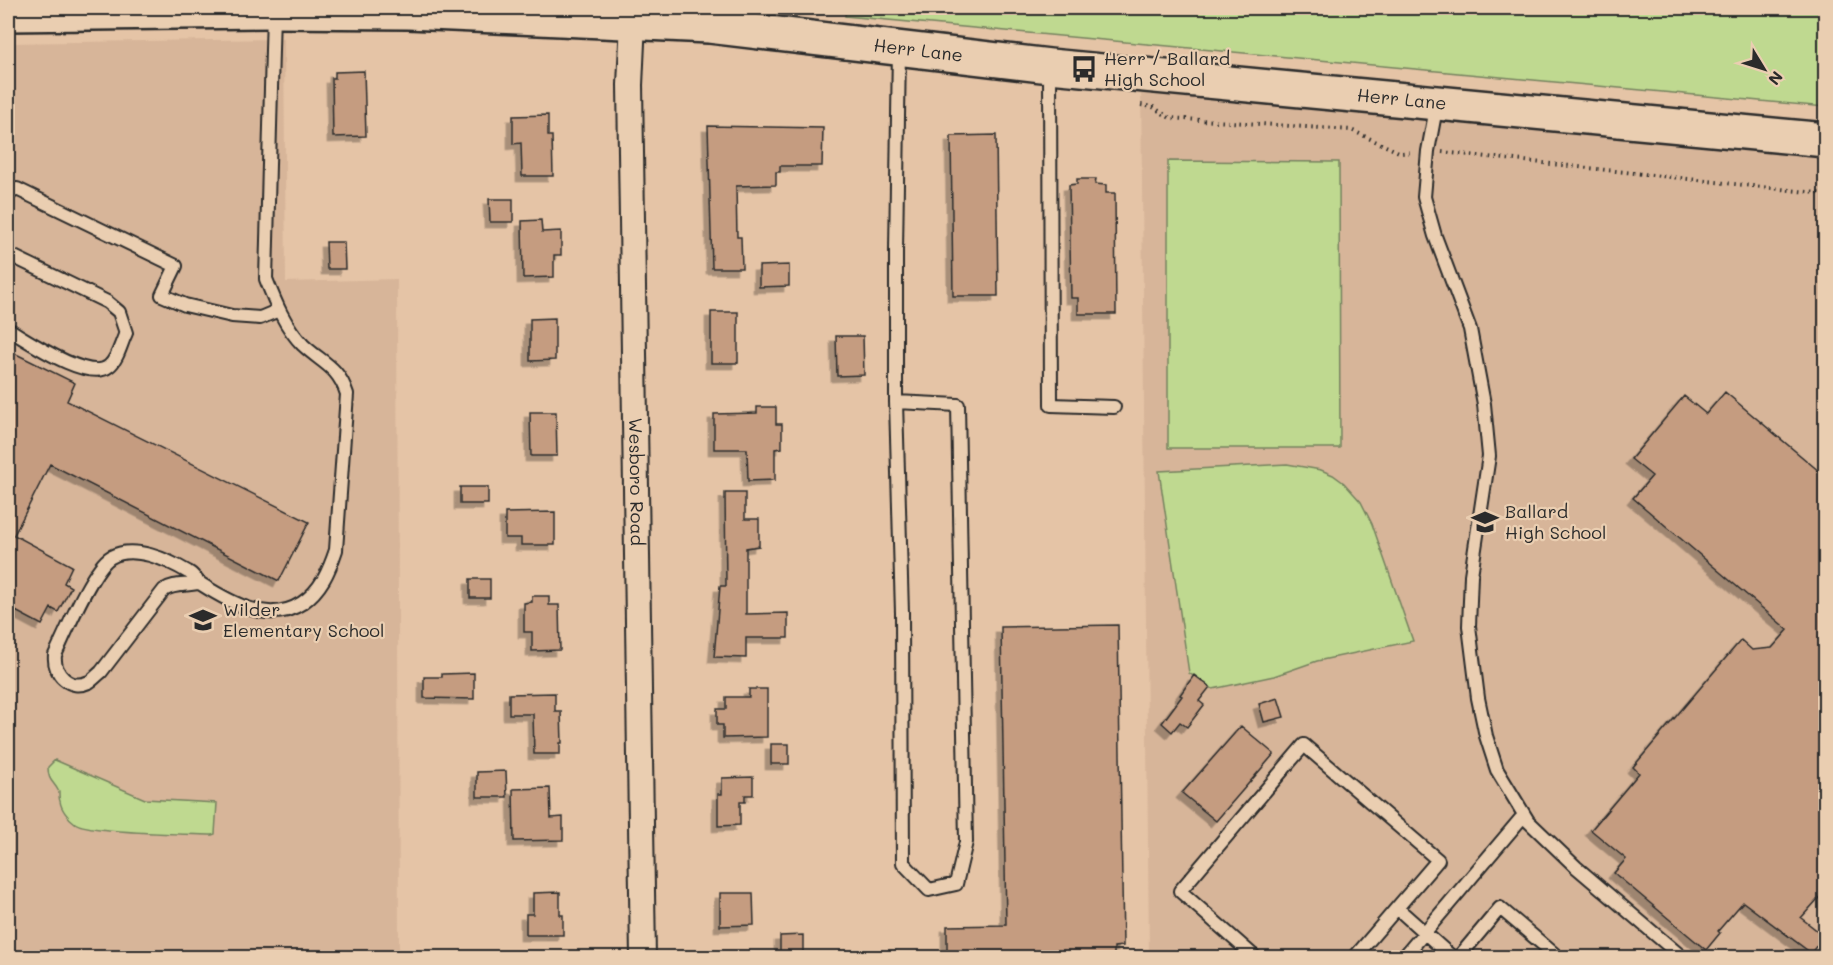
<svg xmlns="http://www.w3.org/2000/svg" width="1833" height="965" font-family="Mali,sans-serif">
  <defs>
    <filter id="shadow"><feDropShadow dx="-5.5" dy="5.5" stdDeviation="0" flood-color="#0004"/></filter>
  </defs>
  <rect width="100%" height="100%" fill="#e5c4a6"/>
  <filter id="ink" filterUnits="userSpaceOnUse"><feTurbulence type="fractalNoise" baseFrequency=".0167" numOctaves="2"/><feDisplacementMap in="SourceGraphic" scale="12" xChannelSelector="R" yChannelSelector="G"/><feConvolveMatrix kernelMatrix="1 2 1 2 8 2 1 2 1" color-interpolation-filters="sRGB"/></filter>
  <g filter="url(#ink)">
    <path fill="#d7b599" d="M 284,39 L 286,282 L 397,279 L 399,957 L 8,957 L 8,43 Z
      M 1141,75 L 1825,142 L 1825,957 L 1149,957 Z"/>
    <path fill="#bfd990" stroke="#75825e" stroke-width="1.5" d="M 846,8 L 1825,8 L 1825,107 L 845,16 Z
      M 1168,161 L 1339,162 L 1340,448 L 1168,448 Z
      M 1287,464 L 1321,470 L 1333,475 L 1344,483 L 1361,502 L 1372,524 L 1413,641 L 1317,661 L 1274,676 L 1213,689 L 1189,673 L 1159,471 Z
      M 55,760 L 145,799 L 217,803 L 215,834 L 212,835 C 189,834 88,833 75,823 C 68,818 61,809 60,801 C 59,799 59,794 59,792 C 54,781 48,782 48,767 Z"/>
    <path fill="#c59c80" stroke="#2b2b2b" stroke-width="1.5" filter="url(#shadow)" d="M 364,71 L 366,136 L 333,137 L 332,78 L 335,78 L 335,72 Z
      M 548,115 L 548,136 L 552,136 L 553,176 L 522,176 L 521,143 L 513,144 L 513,116 Z
      M 708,126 L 823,128 L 822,166 L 780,166 L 780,172 L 776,172 L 776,185 L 736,186 L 737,237 L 741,237 L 742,268 L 712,268 Z
      M 996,135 L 998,296 L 953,296 L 951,136 Z
      M 1077,179 L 1096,179 L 1095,184 L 1106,185 L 1106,193 L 1115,193 L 1116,314 L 1078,314 L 1078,298 L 1071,298 L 1069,185 L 1077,184 Z
      M 489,199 L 513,199 L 513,222 L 490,222 Z
      M 541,220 L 542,232 L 561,231 L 561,255 L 554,255 L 554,277 L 523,278 L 522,221 Z
      M 326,242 L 344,242 L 345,269 L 327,269 Z
      M 789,265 L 789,286 L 759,287 L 759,266 Z
      M 711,312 L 738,312 L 738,363 L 711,363 Z
      M 555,318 L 555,360 L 530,361 L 530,319 Z
      M 836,336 L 863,336 L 864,375 L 837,376 Z
      M 8,350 L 75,383 L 67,401 L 309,522 L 279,581 L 50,464 L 14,535 L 72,566 L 64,583 L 71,587 L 58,612 L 51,608 L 42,625 L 8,607 Z
      M 1725,392 L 1826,477 L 1826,890 L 1801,918 L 1824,936 L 1811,953 L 1743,902 L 1718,931 L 1720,933 L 1706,950 L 1614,873 L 1626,859 L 1591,830 L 1639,773 L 1633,767 L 1741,640 L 1752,650 L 1772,648 L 1788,630 L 1633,498 L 1652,476 L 1631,459 L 1684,396 L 1706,414 Z
      M 757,407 L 776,407 L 776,424 L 782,424 L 782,448 L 775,449 L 775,480 L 748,481 L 747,449 L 714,449 L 714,414 L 757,413 Z
      M 530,412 L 556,412 L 557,456 L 531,456 Z
      M 460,487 L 488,487 L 488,504 L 460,504 Z
      M 725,493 L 745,493 L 745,519 L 759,519 L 759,546 L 746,548 L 746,614 L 788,613 L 788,638 L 746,638 L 746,658 L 714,657 L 720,586 L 726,586 Z
      M 555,512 L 555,545 L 521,545 L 521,538 L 505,538 L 505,513 Z
      M 470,579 L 490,579 L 490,598 L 470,598 Z
      M 532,596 L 549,596 L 549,605 L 559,605 L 560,650 L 532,651 L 532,632 L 524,632 L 524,603 L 532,602 Z
      M 1118,625 L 1123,946 L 1114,947 L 1114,957 L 947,957 L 947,926 L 1006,925 L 1001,627 Z
      M 474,673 L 474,699 L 424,698 L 424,677 L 442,677 L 442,674 Z
      M 1194,675 L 1210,687 L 1199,701 L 1204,705 L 1187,727 L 1180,722 L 1172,732 L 1162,723 L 1182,696 L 1180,695 Z
      M 749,689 L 767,689 L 767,737 L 723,738 L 723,725 L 717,725 L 717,709 L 726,709 L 726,697 L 749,697 Z
      M 555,693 L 555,711 L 561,711 L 562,743 L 560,743 L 560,754 L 534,754 L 533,714 L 509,714 L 509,694 Z
      M 1278,698 L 1284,717 L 1264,722 L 1259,704 Z
      M 1241,726 L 1274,754 L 1216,821 L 1182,793 Z
      M 771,744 L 789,744 L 789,764 L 771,764 Z
      M 506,771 L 507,797 L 477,797 L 477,772 Z
      M 753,777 L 753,795 L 745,795 L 745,802 L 740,802 L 740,825 L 718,826 L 718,794 L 722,794 L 722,778 Z
      M 550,788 L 551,818 L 563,817 L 563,840 L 514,841 L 513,789 Z
      M 560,892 L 560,915 L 563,915 L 563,935 L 526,935 L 526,914 L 533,914 L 533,893 Z
      M 720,893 L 753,893 L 754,925 L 720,926 Z
      M 803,935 L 803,957 L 780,957 L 780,936 Z"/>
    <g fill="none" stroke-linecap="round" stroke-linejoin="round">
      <defs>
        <path id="lane" d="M 1050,68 L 1051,405 L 1114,407
          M 1437,103 L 1428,151 L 1424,197 L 1435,236 L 1470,329 L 1484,404 L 1489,456 L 1471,575 L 1469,626 L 1478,698 L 1486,736 L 1497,770 L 1528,821 L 1576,867 L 1683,958
          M 8,194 L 17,189 L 176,266 L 162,295 L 185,305 L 232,316 L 260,318 L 279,310
          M 8,254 L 107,302 L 119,312 L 126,333 C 121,343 118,359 109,366 C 89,383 27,340 8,329
          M 896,402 L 958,405 L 966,842 L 956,884 L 929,890 L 903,863 L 902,613 L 896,402 L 896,251 L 899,49
          M 198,583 C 186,586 174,583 164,590 L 101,672 C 97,675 93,680 89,682 C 70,691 53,674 55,655 C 65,634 93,567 111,557 C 133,544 168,560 188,572 C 194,575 196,581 201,584 C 231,603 269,625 302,603 C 321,590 329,571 336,550 L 347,394 C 338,366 322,363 303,345 C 285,327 275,302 266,279 L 273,12
          M 1397,908 L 1453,958
          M 1256,958 L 1180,891 L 1304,745 L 1438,860 L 1354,958
          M 1403,958 L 1524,815
          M 1458,958 L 1500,908 L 1559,958"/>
        <g id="street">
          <path id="s1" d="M 632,8 L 633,21 L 630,85 L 643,958"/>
        </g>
        <g id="secondary">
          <path id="s2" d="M 8,14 L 273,11 L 408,12 L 709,26 L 1050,66 L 1826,140"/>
        </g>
      </defs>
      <use href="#lane" stroke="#2b2b2b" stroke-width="16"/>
      <use href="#street" stroke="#2b2b2b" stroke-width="28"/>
      <use href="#secondary" stroke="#2b2b2b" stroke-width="38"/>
      <path stroke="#2b2b2b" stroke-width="4" stroke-dasharray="1.5 4.5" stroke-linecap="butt" d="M 1141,105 L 1153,107 L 1170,118 L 1351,130 L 1401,153 L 1414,152
        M 1442,152 L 1826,194"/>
      <use href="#lane" stroke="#eaceb1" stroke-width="12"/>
      <use href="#street" stroke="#eaceb1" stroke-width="24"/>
      <use href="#secondary" stroke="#eaceb1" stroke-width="33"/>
    </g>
  </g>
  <defs>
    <symbol id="bus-bare" viewBox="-9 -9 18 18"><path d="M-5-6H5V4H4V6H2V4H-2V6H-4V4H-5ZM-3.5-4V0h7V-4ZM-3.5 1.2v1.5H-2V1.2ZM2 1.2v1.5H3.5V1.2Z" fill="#2b2b2b" stroke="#eaceb1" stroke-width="2.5" paint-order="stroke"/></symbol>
    <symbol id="school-bare" viewBox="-9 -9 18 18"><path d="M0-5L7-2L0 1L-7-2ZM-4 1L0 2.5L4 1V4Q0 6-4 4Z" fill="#2b2b2b" stroke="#eaceb1" stroke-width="2.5" paint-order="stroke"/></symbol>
  </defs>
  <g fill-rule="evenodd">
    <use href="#bus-bare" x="1065" y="50" width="38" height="38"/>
    <use href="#school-bare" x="1466" y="503" width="38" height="38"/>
    <use href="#school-bare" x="184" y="601" width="38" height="38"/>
  </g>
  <g text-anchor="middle" stroke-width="4.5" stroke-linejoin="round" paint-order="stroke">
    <g font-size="18" fill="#2b2b2b" stroke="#eaceb1">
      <text dy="6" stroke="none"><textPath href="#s2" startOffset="912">Herr Lane</textPath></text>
      <text dy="6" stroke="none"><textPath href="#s2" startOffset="1398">Herr Lane</textPath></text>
      <text dy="6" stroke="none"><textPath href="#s1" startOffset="474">Wesboro Road</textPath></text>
    </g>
    <g font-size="18" fill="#2b2b2b" stroke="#eaceb1" text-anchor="start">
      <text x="1104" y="65">Herr / Ballard<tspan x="1104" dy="21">High School</tspan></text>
      <text x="1505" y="518">Ballard<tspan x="1505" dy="21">High School</tspan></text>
      <text x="223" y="616">Wilder<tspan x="223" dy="21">Elementary School</tspan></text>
    </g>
  </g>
  <rect width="1833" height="965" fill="none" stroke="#eaceb1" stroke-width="30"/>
  <rect x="15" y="15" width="1803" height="935" fill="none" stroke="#2b2b2b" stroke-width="2" filter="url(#ink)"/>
  <g transform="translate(1764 69) rotate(128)" stroke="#eaceb1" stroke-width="4.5" paint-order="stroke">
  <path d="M0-4.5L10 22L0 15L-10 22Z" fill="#2b2b2b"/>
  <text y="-9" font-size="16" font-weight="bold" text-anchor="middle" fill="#2b2b2b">N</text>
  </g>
</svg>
